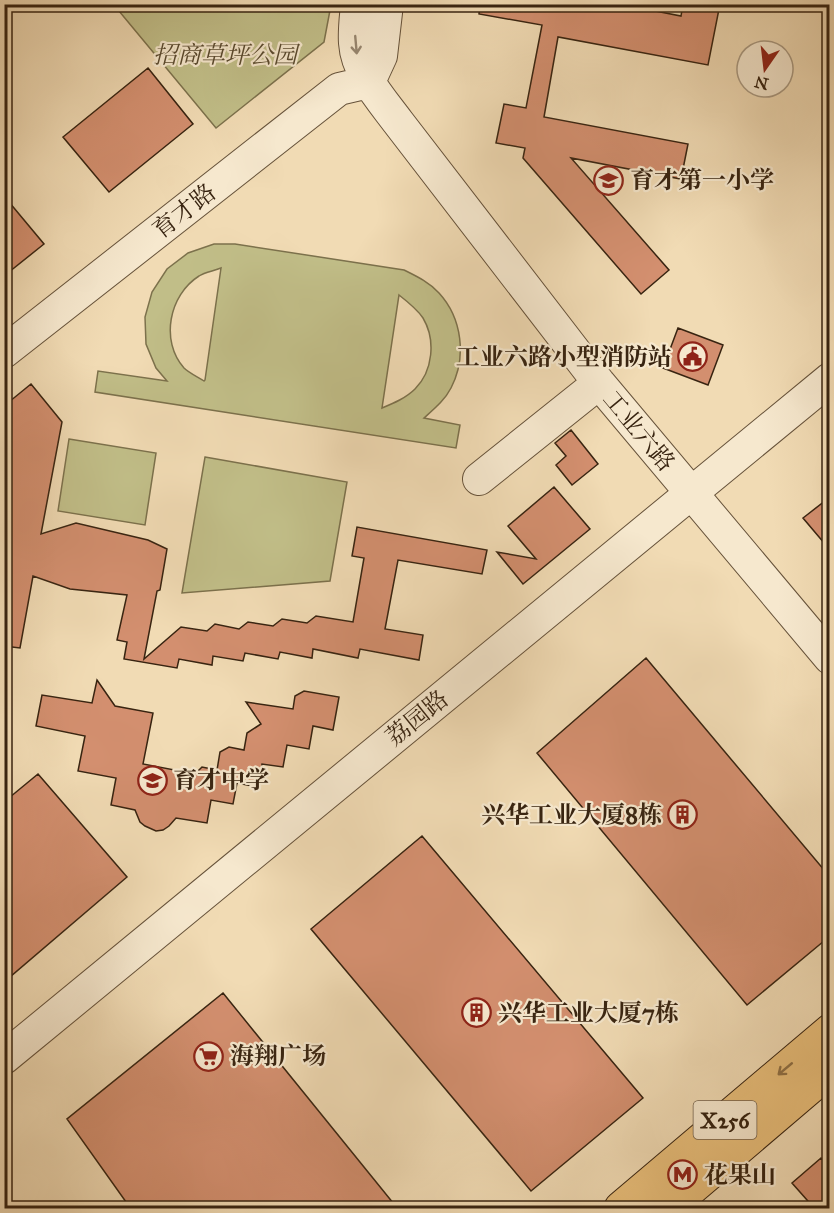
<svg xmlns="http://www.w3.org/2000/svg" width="834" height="1213" font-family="'IM FELL Great Primer','Noto Serif SC',serif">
  <rect width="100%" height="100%" fill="#f1dbb4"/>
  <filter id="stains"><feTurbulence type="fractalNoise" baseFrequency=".00333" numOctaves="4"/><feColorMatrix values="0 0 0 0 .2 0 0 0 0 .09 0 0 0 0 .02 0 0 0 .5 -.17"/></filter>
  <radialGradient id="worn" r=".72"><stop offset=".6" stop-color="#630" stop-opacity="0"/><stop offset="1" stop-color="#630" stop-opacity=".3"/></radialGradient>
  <path fill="#c1be88" stroke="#7c714c" stroke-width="1.5" fill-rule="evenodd" d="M 114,5 L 331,5 L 324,42 L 216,128 Z
    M 214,244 L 235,244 L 404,270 C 416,276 429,282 439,293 C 462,318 467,357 451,388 C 445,400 434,409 424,418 L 460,425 L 456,448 L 95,392 L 98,371 L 167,381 L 156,368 L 146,344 L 145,317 L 152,292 L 167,269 L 188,253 ZM 221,268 L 205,380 L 204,381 C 198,377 189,373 184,368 C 160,341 169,295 199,276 C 205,272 214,271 221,268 ZM 399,295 C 408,302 417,309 423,318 C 436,340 433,371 415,389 C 406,398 394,403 382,408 Z
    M 69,439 L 156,453 L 145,525 L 58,511 Z
    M 205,457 L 347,482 L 330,581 L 182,593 Z"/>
  <path fill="#d38f6f" stroke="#382411" stroke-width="1.5" d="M 480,4 L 620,4 L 681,16 L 683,4 L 720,4 L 708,65 L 558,37 L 544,117 L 688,144 L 681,179 L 571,158 L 669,270 L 641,294 L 523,158 L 525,148 L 496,143 L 504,104 L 526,108 L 542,25 L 479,14 Z
    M 148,68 L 193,124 L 109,192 L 63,137 Z
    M 4,196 L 44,244 L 4,276 Z
    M 678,328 L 723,345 L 708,385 L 663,368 Z
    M 31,384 L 62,422 L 41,534 L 76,523 L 148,540 L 167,549 L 160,590 L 157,591 L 144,659 L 181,627 L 207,631 L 215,624 L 239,629 L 248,622 L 273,626 L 282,619 L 307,623 L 316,616 L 353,622 L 364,558 L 352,556 L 357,527 L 487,550 L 482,574 L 398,560 L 385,629 L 423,635 L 419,660 L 360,649 L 358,658 L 313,649 L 312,658 L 280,652 L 278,659 L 245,653 L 243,661 L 213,656 L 212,665 L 179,659 L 177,668 L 124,659 L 127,642 L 117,640 L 127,595 L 70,589 L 33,576 L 20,648 L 4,646 L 4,406 Z
    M 571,430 L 598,464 L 572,485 L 556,465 L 566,456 L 555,443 Z
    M 554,487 L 590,529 L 523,584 L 497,552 L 536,559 L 508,526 Z
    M 830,497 L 830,550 L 803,518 Z
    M 646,658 L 830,877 L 830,936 L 747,1005 L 537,753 Z
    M 97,680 L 115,706 L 153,713 L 143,764 L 195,774 L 202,767 L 217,770 L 220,752 L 229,747 L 244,750 L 247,733 L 261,724 L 246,702 L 293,709 L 295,696 L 304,691 L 339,697 L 333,730 L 313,726 L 309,749 L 287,745 L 283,767 L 262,764 L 258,787 L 237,783 L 233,804 L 211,800 L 207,823 L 176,818 L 169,826 L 163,830 L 156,831 L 145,826 L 140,822 L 135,810 L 111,805 L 116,778 L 78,771 L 85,736 L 36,726 L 42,695 L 92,703 Z
    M 38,774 L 127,877 L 4,982 L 4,802 Z
    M 422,836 L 643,1098 L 531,1191 L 311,929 Z
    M 223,993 L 398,1209 L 131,1209 L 67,1119 Z
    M 821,1158 L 830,1168 L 830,1209 L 815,1209 L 792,1183 Z"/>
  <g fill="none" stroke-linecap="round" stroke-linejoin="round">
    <defs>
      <path id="minor" d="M 357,4 C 356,17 354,30 355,43 C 357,73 381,99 398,122 L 599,383 L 830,658
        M 369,82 L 381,56 L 387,4
        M 4,352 L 339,89 L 369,82
        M 479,479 L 599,383
        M 4,1058 L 830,379"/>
      <path id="major" d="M 621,1208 L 830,1031
        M 668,1208 L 830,1070"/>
    </defs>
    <use href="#minor" stroke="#66523a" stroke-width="34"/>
    <use href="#major" stroke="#382411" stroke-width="35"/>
    <use href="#minor" stroke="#f6e8ce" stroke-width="32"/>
    <use href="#major" stroke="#e8be7a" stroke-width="33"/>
  </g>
  <defs><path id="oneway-shaft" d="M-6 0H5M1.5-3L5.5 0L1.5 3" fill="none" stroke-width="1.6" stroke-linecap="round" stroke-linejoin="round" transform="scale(1.5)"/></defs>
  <use stroke="#978670" href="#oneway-shaft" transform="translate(356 45) rotate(85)"/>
  <use stroke="#907146" href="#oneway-shaft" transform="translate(785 1069) rotate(140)"/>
  <defs>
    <symbol id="school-ring" viewBox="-11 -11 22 22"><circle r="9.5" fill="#f6e8ce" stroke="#8f2418" stroke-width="1.5"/><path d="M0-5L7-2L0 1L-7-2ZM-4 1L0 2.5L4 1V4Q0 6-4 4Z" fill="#8f2418"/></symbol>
    <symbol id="civic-ring" viewBox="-11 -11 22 22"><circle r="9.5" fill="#f6e8ce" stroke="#8f2418" stroke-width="1.5"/><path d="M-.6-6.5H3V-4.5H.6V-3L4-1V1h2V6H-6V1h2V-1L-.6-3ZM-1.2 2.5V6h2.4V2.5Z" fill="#8f2418"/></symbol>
    <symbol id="building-ring" viewBox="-11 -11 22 22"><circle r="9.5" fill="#f6e8ce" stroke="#8f2418" stroke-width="1.5"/><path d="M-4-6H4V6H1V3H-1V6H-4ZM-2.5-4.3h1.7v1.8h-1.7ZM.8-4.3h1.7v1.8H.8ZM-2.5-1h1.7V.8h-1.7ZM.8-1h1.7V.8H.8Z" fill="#8f2418"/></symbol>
    <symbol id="supermarket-ring" viewBox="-11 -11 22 22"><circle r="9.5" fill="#f6e8ce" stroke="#8f2418" stroke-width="1.5"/><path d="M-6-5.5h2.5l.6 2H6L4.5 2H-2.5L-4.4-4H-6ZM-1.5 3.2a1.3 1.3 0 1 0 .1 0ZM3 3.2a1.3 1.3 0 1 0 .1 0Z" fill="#8f2418"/></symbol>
    <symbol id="metro-ring" viewBox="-11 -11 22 22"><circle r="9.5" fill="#f6e8ce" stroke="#8f2418" stroke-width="1.5"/><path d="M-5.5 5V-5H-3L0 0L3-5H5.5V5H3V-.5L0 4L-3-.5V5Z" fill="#8f2418"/></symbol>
  </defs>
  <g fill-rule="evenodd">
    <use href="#school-ring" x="592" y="164" width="33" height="33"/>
    <use href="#civic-ring" x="676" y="340" width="33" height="33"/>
    <use href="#school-ring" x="136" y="764" width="33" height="33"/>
    <use href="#building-ring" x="666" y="798" width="33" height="33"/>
    <use href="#building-ring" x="460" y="996" width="33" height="33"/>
    <use href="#supermarket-ring" x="192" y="1040" width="33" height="33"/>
    <use href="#metro-ring" x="666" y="1158" width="33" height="33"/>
  </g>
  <g text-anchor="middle" stroke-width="4.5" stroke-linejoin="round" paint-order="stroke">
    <rect fill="#f6e8ce" stroke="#715f4a" stroke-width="1.5" x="693.5" y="1101" width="63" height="38" rx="4.5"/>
    <g font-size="22" font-weight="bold" fill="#382411">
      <text x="725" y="1128">X256</text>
    </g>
    <g font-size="24" font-style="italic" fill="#5a4a2f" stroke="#f6e8ce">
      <text x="225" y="63">招商草坪公园</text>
    </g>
    <g font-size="24" font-weight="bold" fill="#382411" stroke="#f6e8ce" text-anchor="start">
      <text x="630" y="188">育才第一小学</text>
      <text x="672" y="365" text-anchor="end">工业六路小型消防站</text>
      <text x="173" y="788">育才中学</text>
      <text x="662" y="823" text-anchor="end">兴华工业大厦8栋</text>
      <text x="498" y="1021">兴华工业大厦7栋</text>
      <text x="230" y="1064">海翔广场</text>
      <text x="704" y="1183">花果山</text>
    </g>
    <g font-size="24" fill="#382411" stroke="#f6e8ce">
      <text transform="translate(184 211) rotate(-38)" y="8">育才路</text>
      <text transform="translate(639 431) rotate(50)" y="8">工业六路</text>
      <text transform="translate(417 718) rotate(-39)" y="8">荔园路</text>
    </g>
  </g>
  <rect width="834" height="1213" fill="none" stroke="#f1dbb4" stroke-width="24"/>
  <rect x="6" y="6" width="822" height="1201" fill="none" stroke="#382411" stroke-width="3"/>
  <rect x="12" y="12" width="810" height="1189" fill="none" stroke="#382411" stroke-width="1.5"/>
  <g transform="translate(765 69) rotate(194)"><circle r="28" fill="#f6e8ce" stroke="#aa9a82" stroke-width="1.5"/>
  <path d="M0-4.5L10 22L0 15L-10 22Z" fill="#8f2418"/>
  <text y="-9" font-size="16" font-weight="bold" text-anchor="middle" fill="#382411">N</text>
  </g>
  <rect width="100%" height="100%" filter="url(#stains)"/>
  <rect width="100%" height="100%" fill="url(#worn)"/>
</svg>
